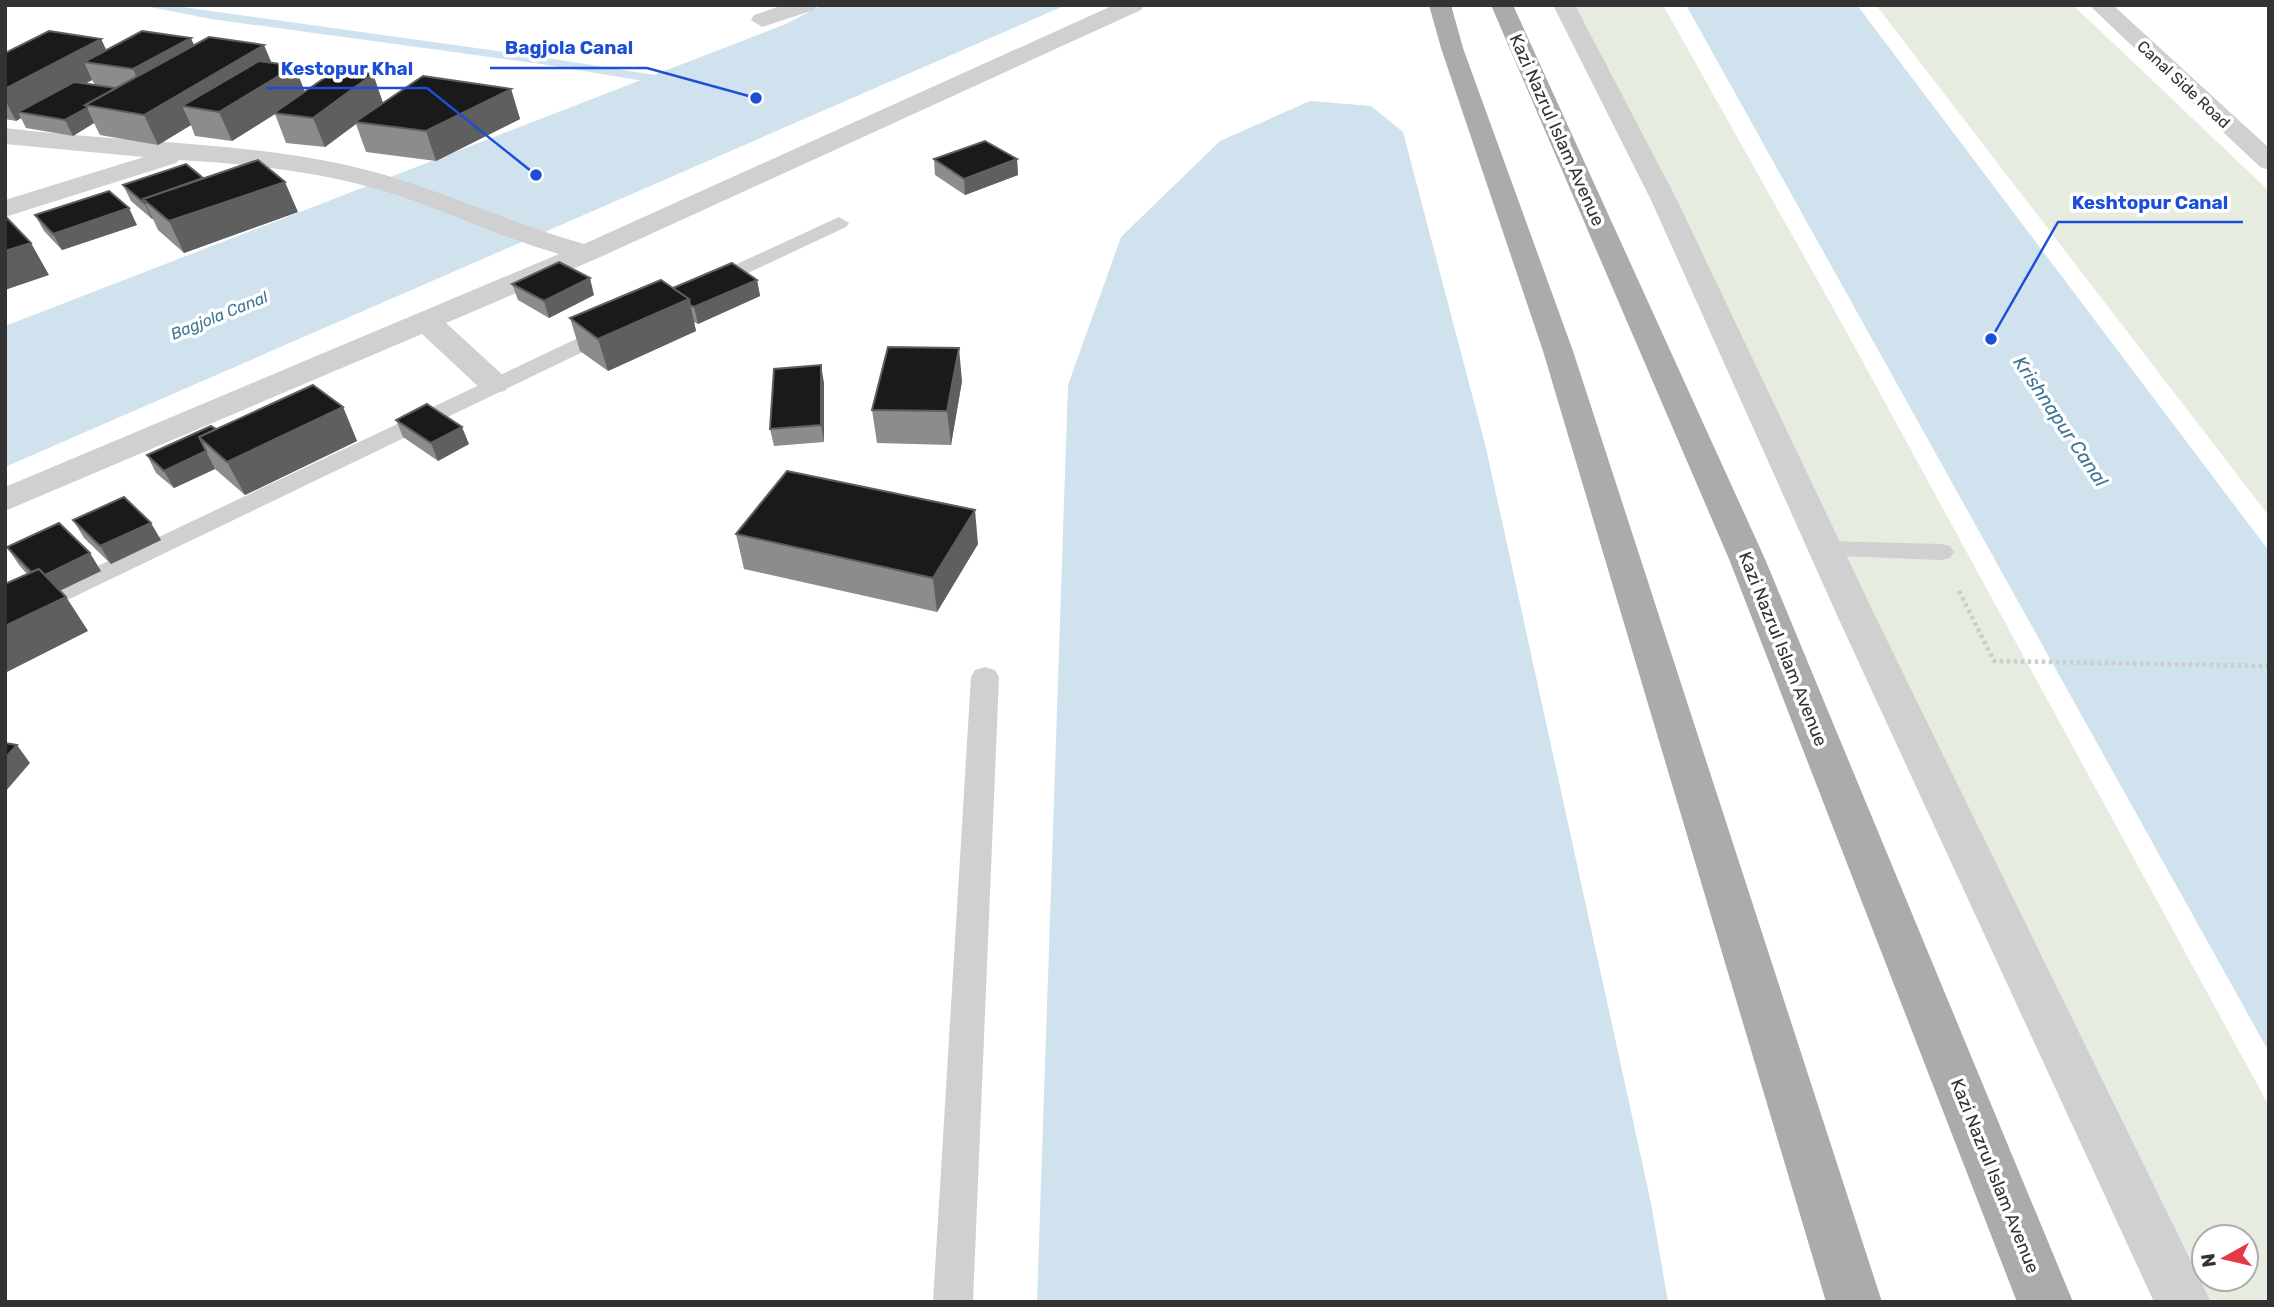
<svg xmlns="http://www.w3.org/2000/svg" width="2274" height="1307" font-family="Rubik,sans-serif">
  <rect width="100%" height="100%" fill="#fff"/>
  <path fill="#e6ecdf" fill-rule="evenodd" d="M 1562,5 L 1663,5 L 1846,331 L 2269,1106 L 2269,1302 L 2163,1302 ZM 2204,1237 L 2246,1237 L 2246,1279 L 2204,1279 Z
    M 1876,5 L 2073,5 L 2269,191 L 2269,516 Z"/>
  <path fill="#cfe2ee" d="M 822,5 L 1066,5 L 5,467 L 5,326 L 786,24 Z
    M 1686,5 L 1857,5 L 2269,551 L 2269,1052 Z
    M 1310,101 L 1371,106 L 1403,132 L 1486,448 L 1651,1203 L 1668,1302 L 1037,1302 L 1068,385 L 1121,237 L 1220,141 Z"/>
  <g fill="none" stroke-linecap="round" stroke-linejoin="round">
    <path fill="#cfe2ee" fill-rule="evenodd" d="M 140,5 L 168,5 L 541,57 L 674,78 L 680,82 L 674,86 L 541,64 L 211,19 Z"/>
    <path stroke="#cdcdcd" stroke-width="4.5" stroke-dasharray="3.5 3.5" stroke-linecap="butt" d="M 1959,591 L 1994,661 L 2269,666"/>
    <path fill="#d0d0d0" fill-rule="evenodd" d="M 839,217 L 849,223 L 846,227 L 716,288 L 709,290 L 698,284 L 702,280 Z
      M 612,322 L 623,329 L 620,334 L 5,630 L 5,610 Z
      M 1825,541 L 1941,544 L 1950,546 L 1954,552 L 1950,558 L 1941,560 L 1816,555 L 1812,549 L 1816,543 Z
      M 985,667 L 995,670 L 999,677 L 973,1302 L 933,1302 L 971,677 L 975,670 Z"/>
    <path fill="#d0d0d0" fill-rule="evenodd" d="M 784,5 L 817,5 L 814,10 L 762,27 L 751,20 L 754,15 Z
      M 1114,5 L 1144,5 L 1141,10 L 596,259 L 446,323 L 505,377 L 510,384 L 505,391 L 494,393 L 483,391 L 422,334 L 5,511 L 5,487 L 559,254 C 499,237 443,209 384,191 C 318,171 248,164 179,160 L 176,163 L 5,217 L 5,200 L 144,157 L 5,144 L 5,128 C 117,142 232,141 342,164 C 426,182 502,221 584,244 Z"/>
    <path fill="#d0d0d0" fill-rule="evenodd" d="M 1553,5 L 1575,5 L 1677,200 L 1879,624 L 2211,1302 L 2154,1302 L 1841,624 L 1651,200 Z
      M 2089,5 L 2113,5 L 2269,148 L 2269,170 L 2260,167 Z"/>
    <path fill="#ababab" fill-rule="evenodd" d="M 1429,5 L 1451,5 L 1463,48 L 1573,351 L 1882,1302 L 1826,1302 L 1543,351 L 1441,48 Z
      M 1491,5 L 1513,5 L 1765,559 L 2073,1302 L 2017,1302 L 1729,559 Z"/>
  </g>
  <path fill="#8c8c8c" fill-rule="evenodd" d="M 101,39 L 106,50 L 194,45 L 271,63 L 305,92 L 373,74 L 383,103 L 511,89 L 520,119 L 436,161 L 366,152 L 356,124 L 325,147 L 286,143 L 275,114 L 232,141 L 195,136 L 191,125 L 158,145 L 100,135 L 94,123 L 73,136 L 26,128 L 21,118 L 16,121 L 5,119 L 5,53 ZM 92,80 L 95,85 L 85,84 Z
    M 934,159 L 1017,159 L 1018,175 L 965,195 L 935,175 Z
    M 203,178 L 298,212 L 184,253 L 158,230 L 153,219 L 152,219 L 131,201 L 123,185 Z
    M 35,215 L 137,225 L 62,250 L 44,231 Z
    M 757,280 L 760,296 L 698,324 L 694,322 L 696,331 L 608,371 L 580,351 L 570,318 L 673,288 Z
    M 512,284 L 594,295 L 549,318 L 518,300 Z
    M 962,381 L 951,445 L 877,443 L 872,410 Z
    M 824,383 L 824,442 L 774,446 L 770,429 Z
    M 343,407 L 357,441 L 245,495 L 215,469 L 174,488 L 156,473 L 147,455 L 216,429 Z
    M 396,420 L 469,444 L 438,461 L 403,437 Z
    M 73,520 L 161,540 L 111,564 L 84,538 Z
    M 736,534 L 978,544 L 937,612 L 744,569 Z
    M 7,547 L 101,571 L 60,591 L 66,597 L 88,631 L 27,574 L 19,565 Z"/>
  <path fill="#5f5f5f" d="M 191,38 L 203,66 L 146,98 L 133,69 Z
    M 101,39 L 114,66 L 84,62 L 92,80 L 29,114 L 18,112 L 21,118 L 16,121 L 5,100 L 5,89 Z
    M 264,45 L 276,73 L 182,106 L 191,125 L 158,145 L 144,115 Z
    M 295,66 L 306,95 L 274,113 L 275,114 L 232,141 L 219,112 Z
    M 373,74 L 383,103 L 355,122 L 356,124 L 325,147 L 313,118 Z
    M 511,89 L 520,119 L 436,161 L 426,131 Z
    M 87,108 L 94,123 L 73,136 L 65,120 Z
    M 1017,159 L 1018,175 L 965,195 L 964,179 Z
    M 285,182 L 298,212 L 184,253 L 169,221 Z
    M 144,203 L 145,203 L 153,219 L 152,219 Z
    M 129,208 L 137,225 L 62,250 L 53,234 Z
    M 31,243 L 49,275 L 5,290 L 5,251 Z
    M 590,278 L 594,295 L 549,318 L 544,301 Z
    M 757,280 L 760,296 L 698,324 L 694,307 Z
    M 689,299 L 696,331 L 608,371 L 598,339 Z
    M 959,348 L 962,381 L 951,445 L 947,411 Z
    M 821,365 L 824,383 L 824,442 L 821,425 Z
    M 343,407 L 357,441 L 245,495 L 227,462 Z
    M 462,427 L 469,444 L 438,461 L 431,443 Z
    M 206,451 L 215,469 L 174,488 L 164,471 Z
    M 975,510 L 978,544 L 937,612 L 933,578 Z
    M 151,523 L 161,540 L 111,564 L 100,546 Z
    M 90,553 L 101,571 L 48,596 L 37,578 Z
    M 66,597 L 88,631 L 5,673 L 5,626 Z
    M 17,745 L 30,763 L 5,792 L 5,758 Z"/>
  <path fill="#1a1a1a" stroke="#5f5f5f" stroke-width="2" d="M 49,31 L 101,39 L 5,89 L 5,53 Z
    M 142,31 L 191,38 L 133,69 L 84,62 Z
    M 209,37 L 264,45 L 144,115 L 85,105 Z
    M 259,61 L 295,66 L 219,112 L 182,106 Z
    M 336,70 L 373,74 L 313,118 L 274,113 Z
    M 423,76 L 511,89 L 426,131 L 355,122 Z
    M 74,82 L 116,88 L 85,105 L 87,108 L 65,120 L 18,112 Z
    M 985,141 L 1017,159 L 964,179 L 934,159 Z
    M 258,160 L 285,182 L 169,221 L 143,199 Z
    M 186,164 L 203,178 L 143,199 L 145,203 L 144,203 L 123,185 Z
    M 109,191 L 129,208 L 53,234 L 35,215 Z
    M 5,216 L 31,243 L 5,251 Z
    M 559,262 L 590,278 L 544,301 L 512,284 Z
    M 732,263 L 757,280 L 694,307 L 690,305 L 689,299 L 673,288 Z
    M 661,280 L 689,299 L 598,339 L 570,318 Z
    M 888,347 L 959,348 L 947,411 L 872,410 Z
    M 821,365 L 821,425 L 770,429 L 774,369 Z
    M 313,385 L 343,407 L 227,462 L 199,437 Z
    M 427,404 L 462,427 L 431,443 L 396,420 Z
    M 211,426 L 216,429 L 199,437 L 206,451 L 164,471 L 147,455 Z
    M 787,471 L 975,510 L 933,578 L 736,534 Z
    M 124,497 L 151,523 L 100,546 L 73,520 Z
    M 59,523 L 90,553 L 45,575 L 39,569 L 31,572 L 7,547 Z
    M 39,569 L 66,597 L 5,626 L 5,584 Z
    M 5,743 L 17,745 L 5,758 Z"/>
  <g text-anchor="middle" stroke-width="7" stroke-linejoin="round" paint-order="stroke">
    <g font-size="16" fill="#333" stroke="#fff">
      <text transform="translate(2184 84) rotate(43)" y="6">Canal Side Road</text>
    </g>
    <g font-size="16" font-style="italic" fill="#3f7597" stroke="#fff">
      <text transform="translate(219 315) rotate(-22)" y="6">Bagjola Canal</text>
    </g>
    <g font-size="18" fill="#333" stroke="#fff">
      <text transform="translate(1557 130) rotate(66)" y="6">Kazi Nazrul Islam Avenue</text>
      <text transform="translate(1783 649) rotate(68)" y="6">Kazi Nazrul Islam Avenue</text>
      <text transform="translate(1995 1176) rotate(68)" y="6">Kazi Nazrul Islam Avenue</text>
    </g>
    <g font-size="19" font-style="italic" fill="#3f7597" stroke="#fff">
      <text transform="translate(2061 421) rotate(56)" y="7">Krishnapur Canal</text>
    </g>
  </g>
  <path fill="none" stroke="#1d4ed8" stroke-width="2.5" d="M756 98L647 68H490M536 175L427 88H266M1991 339L2058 222H2243"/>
  <g fill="#1d4ed8" stroke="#fff" stroke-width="2.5">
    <circle cx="756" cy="98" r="7"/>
    <circle cx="536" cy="175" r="7"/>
    <circle cx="1991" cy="339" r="7"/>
  </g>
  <g font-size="19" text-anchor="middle" font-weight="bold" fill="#1d4ed8" stroke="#fff" stroke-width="7" stroke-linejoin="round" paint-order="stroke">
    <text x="569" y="54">Bagjola Canal</text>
    <text x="347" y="75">Kestopur Khal</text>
    <text x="2150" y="209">Keshtopur Canal</text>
  </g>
  <rect width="2274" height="1307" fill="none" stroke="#333333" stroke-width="14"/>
  <g transform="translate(2225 1258) rotate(262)"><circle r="33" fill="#ffffff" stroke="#adadad" stroke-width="2"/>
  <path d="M0-5L12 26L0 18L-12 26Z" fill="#e63946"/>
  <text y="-10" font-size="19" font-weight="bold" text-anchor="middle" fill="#333333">N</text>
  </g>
</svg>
